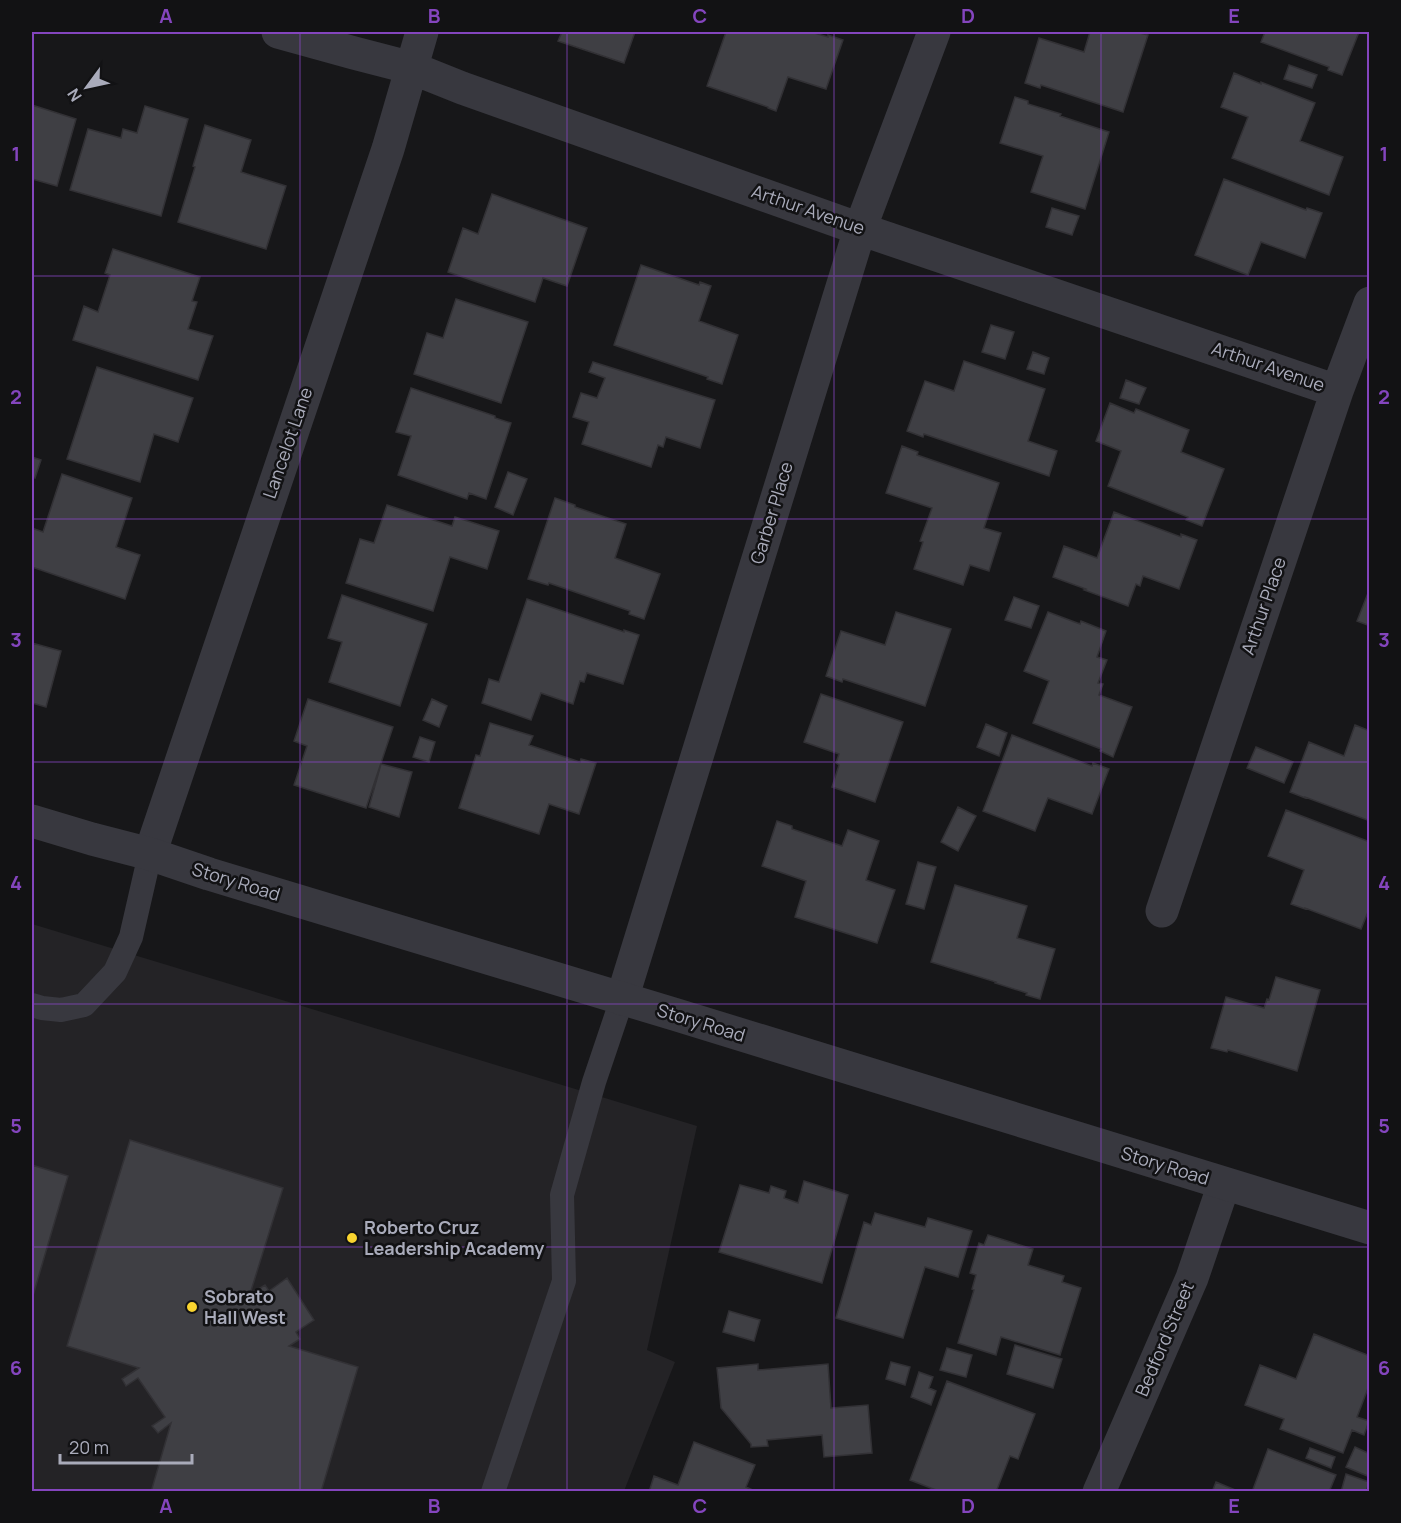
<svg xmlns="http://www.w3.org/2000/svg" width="1401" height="1523" font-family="Manrope,sans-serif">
  <rect width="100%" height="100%" fill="#171719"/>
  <path fill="#242326" d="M 32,924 L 697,1126 L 647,1350 L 675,1362 L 624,1491 L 32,1491 Z"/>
  <path fill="#3f3f44" stroke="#323135" stroke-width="1.5" d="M 562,32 L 635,32 L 624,63 L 558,41 Z
    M 726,32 L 811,32 L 828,37 L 828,35 L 843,40 L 826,89 L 788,77 L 776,111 L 768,108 L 768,107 L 707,86 Z
    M 1090,32 L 1136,32 L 1148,35 L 1123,112 L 1041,85 L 1040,88 L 1025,83 L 1039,38 L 1084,52 Z
    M 1265,32 L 1359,32 L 1342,75 L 1328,70 L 1329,67 L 1261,42 Z
    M 1289,65 L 1317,75 L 1312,88 L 1284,79 Z
    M 1234,73 L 1261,84 L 1261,82 L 1315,103 L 1300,141 L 1343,157 L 1329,195 L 1232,158 L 1248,117 L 1221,107 Z
    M 1015,97 L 1028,101 L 1028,104 L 1061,114 L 1060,116 L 1109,132 L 1085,209 L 1031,192 L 1043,156 L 1000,143 Z
    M 32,105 L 76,119 L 57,186 L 32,179 Z
    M 145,106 L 188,119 L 161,216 L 70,190 L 88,129 L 121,138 L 123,129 L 137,133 Z
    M 205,125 L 251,140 L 241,172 L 286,186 L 266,249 L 178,222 L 195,167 L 193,166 Z
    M 1224,179 L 1306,210 L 1307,208 L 1322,213 L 1305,258 L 1261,242 L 1248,275 L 1195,255 Z
    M 492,194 L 587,228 L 567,286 L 543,278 L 535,302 L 448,272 L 463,228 L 478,234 Z
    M 1052,208 L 1079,216 L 1072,235 L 1046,227 Z
    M 113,249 L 200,277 L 192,301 L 197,302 L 188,329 L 213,336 L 198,380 L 73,340 L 84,306 L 98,312 L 110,275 L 105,273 Z
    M 641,265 L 699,285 L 700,282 L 711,286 L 699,321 L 738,335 L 722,384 L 707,379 L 708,377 L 614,345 Z
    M 456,299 L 528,322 L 501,403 L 414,374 L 427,333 L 443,338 Z
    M 991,325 L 1014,332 L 1005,359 L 982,352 Z
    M 1033,352 L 1049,358 L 1044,374 L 1027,369 Z
    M 964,361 L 1045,389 L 1028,441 L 1057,451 L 1049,476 L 924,434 L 923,437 L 907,431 L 925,381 L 954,391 Z
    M 593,362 L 715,400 L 700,448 L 666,437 L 663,447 L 658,445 L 651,467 L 582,444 L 589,422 L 573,417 L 581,393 L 597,398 L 605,378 L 589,372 Z
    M 97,367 L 193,398 L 178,442 L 154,434 L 140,482 L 67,459 Z
    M 1126,380 L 1146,388 L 1139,404 L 1120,398 Z
    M 411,388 L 495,416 L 495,418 L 511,423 L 486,499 L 469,493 L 467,499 L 398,475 L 411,436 L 396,432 Z
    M 1110,403 L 1134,413 L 1136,409 L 1189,430 L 1181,452 L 1224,469 L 1202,526 L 1186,520 L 1188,517 L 1108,486 L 1121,451 L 1096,441 Z
    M 902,446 L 918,452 L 917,455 L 999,483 L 984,528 L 1001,533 L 989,571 L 970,565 L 963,585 L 914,569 L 923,542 L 920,541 L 932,508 L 886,493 Z
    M 32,457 L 41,460 L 35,478 L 32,477 Z
    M 508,472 L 527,479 L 513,515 L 495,507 Z
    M 62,474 L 132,498 L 116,547 L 140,555 L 125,599 L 32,567 L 32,528 L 43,532 Z
    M 555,498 L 575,505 L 575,507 L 626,524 L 615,558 L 660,574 L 644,619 L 629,614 L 630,611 L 549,583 L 548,585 L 528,579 Z
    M 387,505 L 452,526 L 455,517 L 499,531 L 487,569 L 450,557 L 433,611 L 346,583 L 360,539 L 374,543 Z
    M 1114,512 L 1181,537 L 1181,534 L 1197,540 L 1179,589 L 1143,576 L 1140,586 L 1136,584 L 1128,606 L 1084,590 L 1086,589 L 1053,577 L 1064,546 L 1097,558 Z
    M 1370,588 L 1370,626 L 1357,621 Z
    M 342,595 L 427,624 L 400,706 L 329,682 L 342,642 L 328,638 Z
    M 1014,597 L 1039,606 L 1031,628 L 1005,620 Z
    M 527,599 L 624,632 L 624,630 L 639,635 L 623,684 L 587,673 L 584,682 L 580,681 L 573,704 L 541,693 L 531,720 L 482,703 L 489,679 L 499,682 Z
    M 896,612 L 951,629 L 925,706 L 843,679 L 842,682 L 826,676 L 841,631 L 885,645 Z
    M 1048,612 L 1080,624 L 1081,621 L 1106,631 L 1097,657 L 1107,660 L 1098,683 L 1103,684 L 1099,695 L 1132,707 L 1113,757 L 1100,751 L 1101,749 L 1033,723 L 1049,681 L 1024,671 Z
    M 32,643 L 61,651 L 46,707 L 32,703 Z
    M 821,694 L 903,722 L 875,802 L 832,787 L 839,765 L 836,763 L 839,754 L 804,742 Z
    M 308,699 L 393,727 L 366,808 L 294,785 L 307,746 L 294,741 Z
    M 432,699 L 447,706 L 439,727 L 423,720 Z
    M 490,723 L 533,736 L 529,745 L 580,762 L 581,759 L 596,763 L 579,814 L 549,804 L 539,834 L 459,808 L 476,755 L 480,756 Z
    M 986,724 L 1007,733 L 999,756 L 977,747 Z
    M 1355,725 L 1370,731 L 1370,821 L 1305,797 L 1305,798 L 1290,792 L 1309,742 L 1344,756 Z
    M 1012,735 L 1092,766 L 1093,763 L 1109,769 L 1092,814 L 1048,798 L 1035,831 L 983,811 Z
    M 420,737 L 435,742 L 429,762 L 413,757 Z
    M 1256,747 L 1293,762 L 1284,783 L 1247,768 Z
    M 381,764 L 412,772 L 399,817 L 369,807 Z
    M 958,807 L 976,816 L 958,851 L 941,842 Z
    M 1286,810 L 1370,842 L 1370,907 L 1361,929 L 1305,908 L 1305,909 L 1291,904 L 1304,870 L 1268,856 Z
    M 777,821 L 792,826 L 792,829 L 842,846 L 848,830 L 879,841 L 866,880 L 895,890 L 877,943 L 795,917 L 806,881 L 762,866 Z
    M 918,862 L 936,867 L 924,909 L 906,904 Z
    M 955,885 L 1027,906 L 1017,938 L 1055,949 L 1040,999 L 1026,995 L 1027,993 L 995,983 L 996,982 L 931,962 Z
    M 1276,977 L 1320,990 L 1297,1071 L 1228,1050 L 1227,1052 L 1211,1048 L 1226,997 L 1264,1008 L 1267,999 L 1269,1000 Z
    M 130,1140 L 283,1188 L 250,1294 L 265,1285 L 269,1291 L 287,1278 L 314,1320 L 296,1332 L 300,1339 L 289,1346 L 358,1367 L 321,1492 L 151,1492 L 171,1423 L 158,1433 L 152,1426 L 165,1417 L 138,1378 L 126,1386 L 122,1379 L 139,1368 L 67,1346 Z
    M 32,1165 L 68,1176 L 32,1299 Z
    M 804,1181 L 848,1195 L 822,1283 L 719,1252 L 740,1185 L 769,1193 L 771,1186 L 786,1191 L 784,1198 L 798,1203 Z
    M 875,1213 L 925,1227 L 928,1218 L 972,1231 L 958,1277 L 925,1267 L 903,1338 L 836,1318 L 864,1222 L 871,1225 Z
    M 988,1235 L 1033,1249 L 1028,1265 L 1064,1276 L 1062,1282 L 1081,1288 L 1060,1355 L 1001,1337 L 996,1355 L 958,1343 L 974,1290 L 972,1289 L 976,1275 L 970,1273 L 979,1243 L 984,1245 Z
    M 729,1311 L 760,1320 L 754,1341 L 723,1332 Z
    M 1314,1334 L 1370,1356 L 1370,1383 L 1357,1417 L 1369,1421 L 1364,1435 L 1352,1430 L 1343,1453 L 1280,1429 L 1284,1419 L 1245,1405 L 1260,1365 L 1296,1379 Z
    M 1015,1345 L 1062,1359 L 1053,1388 L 1007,1374 Z
    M 947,1348 L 972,1355 L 966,1377 L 940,1370 Z
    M 891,1362 L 910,1367 L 905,1385 L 886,1379 Z
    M 758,1364 L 758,1370 L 828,1364 L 831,1408 L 868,1405 L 872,1453 L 824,1457 L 822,1435 L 767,1440 L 768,1446 L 751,1447 L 751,1444 L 721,1408 L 717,1368 Z
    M 919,1372 L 933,1377 L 929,1388 L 936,1391 L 931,1405 L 911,1397 Z
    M 947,1381 L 1035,1414 L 1018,1459 L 1010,1456 L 996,1492 L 941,1492 L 910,1480 Z
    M 694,1442 L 755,1465 L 746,1487 L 757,1492 L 649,1492 L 654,1476 L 678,1485 Z
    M 1355,1447 L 1370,1454 L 1370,1477 L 1346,1467 Z
    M 1310,1448 L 1335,1457 L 1331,1468 L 1306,1458 Z
    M 1268,1449 L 1336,1475 L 1329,1492 L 1252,1492 Z
    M 1346,1474 L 1369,1482 L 1366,1492 L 1341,1492 Z
    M 1216,1482 L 1240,1492 L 1212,1492 Z"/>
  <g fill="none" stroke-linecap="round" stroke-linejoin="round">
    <path stroke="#38383f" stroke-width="24" d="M 32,1005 L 42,1008 L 61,1010 L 84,1005 L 115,972 L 131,937 L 150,854
      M 493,1492 L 564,1281 L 562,1195 L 594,1082 L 622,999"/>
    <path stroke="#38383f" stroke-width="33" d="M 278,32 L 354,53 L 412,68 L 462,88 L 860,229 L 1337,391
      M 150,854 L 388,149 L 422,32
      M 1162,911 L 1337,391 L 1370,303
      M 622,999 L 860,229 L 934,32
      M 1099,1492 L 1192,1278 L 1224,1184"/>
    <path stroke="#38383f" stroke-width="33" d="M 32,821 L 92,839 L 150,854 L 209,874 L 677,1015 L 1370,1228"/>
  </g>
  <path fill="none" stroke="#8445be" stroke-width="1.5" stroke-opacity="0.55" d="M 300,32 L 300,1492M 567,32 L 567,1492M 834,32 L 834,1492M 1101,32 L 1101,1492M 32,276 L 1370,276M 32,519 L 1370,519M 32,762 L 1370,762M 32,1004 L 1370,1004M 32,1247 L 1370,1247"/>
  <g fill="#f9d42f" stroke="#121214" stroke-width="2">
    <circle cx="352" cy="1238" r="6"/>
    <circle cx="192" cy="1307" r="6"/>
  </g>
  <g text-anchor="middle" stroke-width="5" stroke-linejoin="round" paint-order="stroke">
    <g font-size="18" fill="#a9abba" stroke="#121214">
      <text transform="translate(808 210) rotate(19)" y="6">Arthur Avenue</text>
      <text transform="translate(1268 367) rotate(19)" y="6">Arthur Avenue</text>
      <text transform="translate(288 443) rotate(-71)" y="6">Lancelot Lane</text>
      <text transform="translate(772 513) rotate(-73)" y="6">Garber Place</text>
      <text transform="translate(1264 606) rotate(-71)" y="6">Arthur Place</text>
      <text transform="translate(236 882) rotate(17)" y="6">Story Road</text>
      <text transform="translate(701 1023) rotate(17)" y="6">Story Road</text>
      <text transform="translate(1165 1166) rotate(17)" y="6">Story Road</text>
      <text transform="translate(1165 1339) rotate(-67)" y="6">Bedford Street</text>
    </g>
    <g font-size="18" font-weight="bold" fill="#a9abba" stroke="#121214" text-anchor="start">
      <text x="364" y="1234">Roberto Cruz<tspan x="364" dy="21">Leadership Academy</tspan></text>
      <text x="204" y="1303">Sobrato<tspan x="204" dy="21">Hall West</tspan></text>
    </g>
  </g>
  <rect width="1401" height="1523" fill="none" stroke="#121214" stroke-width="66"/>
  <g transform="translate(87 87) rotate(237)" stroke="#121214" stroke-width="4.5" paint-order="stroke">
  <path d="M0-4.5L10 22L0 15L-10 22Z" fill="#a9abba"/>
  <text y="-9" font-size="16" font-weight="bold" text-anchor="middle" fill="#a9abba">N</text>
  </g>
  <path d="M60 1454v9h132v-9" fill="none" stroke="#a9abba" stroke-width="3"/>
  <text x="69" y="1454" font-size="18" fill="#a9abba" stroke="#121214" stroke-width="4.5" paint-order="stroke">20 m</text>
  <rect x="33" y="33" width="1335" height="1457" fill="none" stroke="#8445be" stroke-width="2"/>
  <g font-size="20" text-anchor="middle" font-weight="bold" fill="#8445be">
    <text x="166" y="23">A</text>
    <text x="434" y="23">B</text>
    <text x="700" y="23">C</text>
    <text x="968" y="23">D</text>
    <text x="1234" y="23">E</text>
    <text x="16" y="161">1</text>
    <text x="1384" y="161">1</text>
    <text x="16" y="404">2</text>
    <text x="1384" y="404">2</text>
    <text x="16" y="647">3</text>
    <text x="1384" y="647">3</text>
    <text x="16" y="890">4</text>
    <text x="1384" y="890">4</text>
    <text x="16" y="1133">5</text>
    <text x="1384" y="1133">5</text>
    <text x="16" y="1375">6</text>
    <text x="1384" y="1375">6</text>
    <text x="166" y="1513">A</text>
    <text x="434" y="1513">B</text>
    <text x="700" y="1513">C</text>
    <text x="968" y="1513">D</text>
    <text x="1234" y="1513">E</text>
  </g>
</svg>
